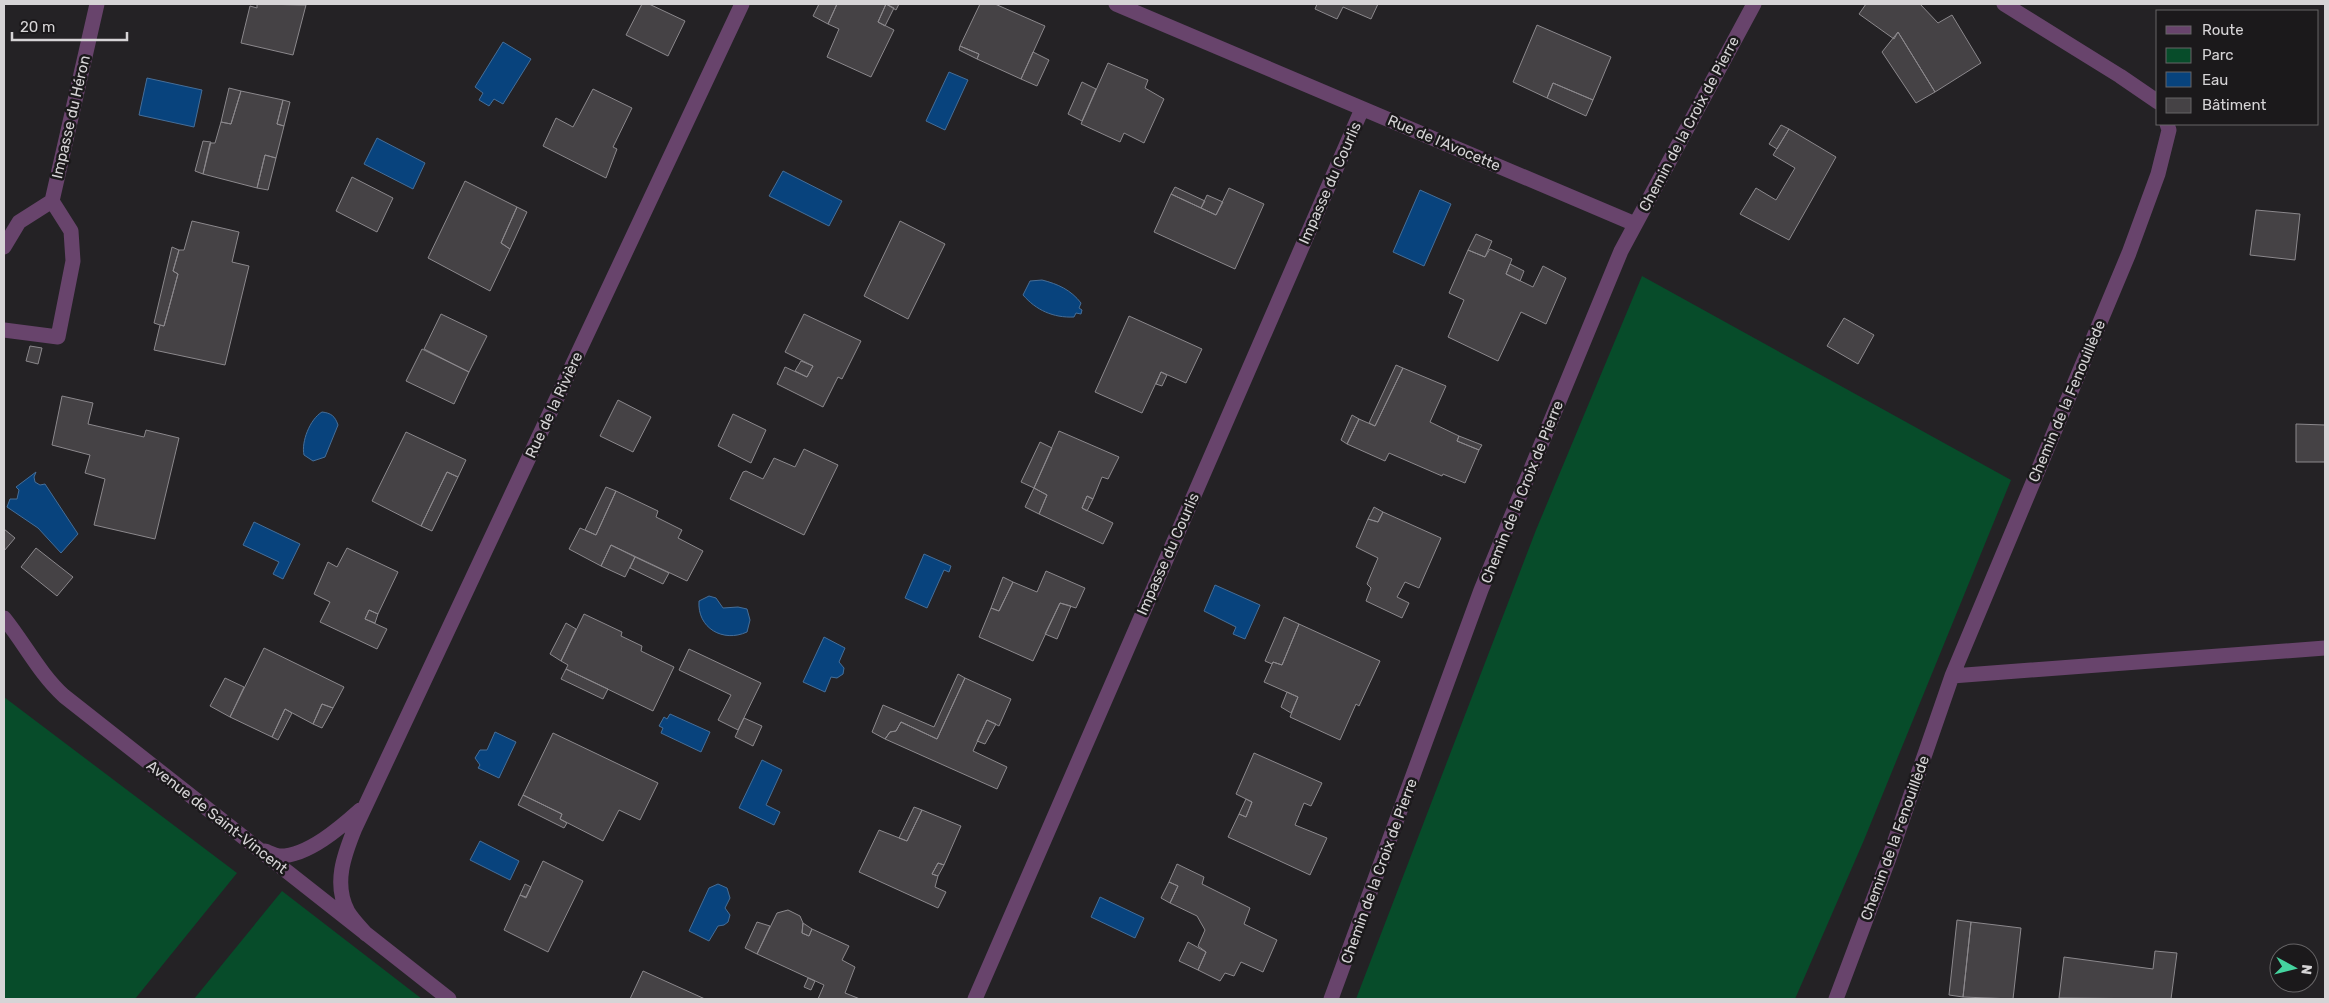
<svg xmlns="http://www.w3.org/2000/svg" width="2329" height="1003" font-family="Rubik,sans-serif">
  <rect width="100%" height="100%" fill="#242225"/>
  <path fill="#074c2a" d="M 1642,276 L 2011,480 L 1864,840 L 1795,999 L 1356,999 L 1536,530 Z
    M 4,697 L 237,873 L 135,999 L 4,999 Z
    M 282,891 L 422,999 L 194,999 Z"/>
  <path fill="#08437d" stroke="#466e98" d="M 503,42 L 531,59 L 503,104 L 494,99 L 489,106 L 479,100 L 483,93 L 475,87 Z
    M 949,72 L 968,80 L 945,130 L 926,121 Z
    M 147,78 L 202,90 L 194,127 L 139,115 Z
    M 377,138 L 425,163 L 413,189 L 364,164 Z
    M 783,171 L 842,201 L 829,226 L 769,196 Z
    M 1420,190 L 1451,204 L 1424,266 L 1393,252 Z
    M 1042,280 C 1058,284 1071,290 1081,303 L 1079,308 L 1082,310 L 1081,314 L 1076,313 L 1074,317 C 1053,318 1036,310 1023,295 L 1030,281 Z
    M 322,412 C 331,413 335,416 338,425 L 325,457 L 313,461 L 304,455 C 301,442 310,419 322,412 Z
    M 36,472 L 34,477 L 35,482 L 40,485 L 45,484 L 78,534 L 61,553 L 38,528 L 7,507 L 10,499 L 17,499 L 19,490 L 16,487 Z
    M 254,522 L 300,544 L 283,579 L 273,574 L 279,562 L 243,545 Z
    M 924,554 L 951,566 L 949,572 L 944,570 L 927,608 L 905,598 Z
    M 1215,585 L 1260,605 L 1245,639 L 1233,634 L 1236,627 L 1204,611 Z
    M 709,596 L 716,598 L 723,608 L 738,607 L 747,609 L 750,620 L 747,632 C 723,643 697,628 699,601 Z
    M 824,637 L 845,648 L 839,662 L 844,668 L 843,674 L 837,678 L 831,677 L 825,692 L 803,682 Z
    M 670,714 L 710,732 L 701,752 L 661,733 L 663,728 L 659,726 L 664,717 L 667,719 Z
    M 495,732 L 516,742 L 499,778 L 478,768 L 480,765 L 475,758 L 480,750 L 487,750 Z
    M 762,760 L 782,770 L 766,805 L 780,812 L 774,825 L 739,808 Z
    M 480,841 L 519,861 L 510,880 L 470,860 Z
    M 718,884 L 727,888 L 730,898 L 725,908 L 730,915 L 728,922 L 724,925 L 718,926 L 709,941 L 689,931 L 709,888 Z
    M 1100,897 L 1144,918 L 1135,938 L 1091,917 Z"/>
  <path fill="#454245" stroke="#8b888c" d="M 257,4 L 306,5 L 293,55 L 241,43 L 250,6 L 257,8 Z
    M 642,4 L 649,4 L 685,21 L 668,56 L 626,35 Z
    M 819,4 L 837,4 L 828,24 L 813,16 Z
    M 837,4 L 899,4 L 896,10 L 886,4 L 878,22 L 894,30 L 871,77 L 827,57 L 839,29 L 828,24 Z
    M 886,4 L 894,8 L 885,26 L 878,22 Z
    M 980,4 L 995,4 L 1045,26 L 1021,79 L 977,59 L 979,54 L 960,46 Z
    M 1317,4 L 1378,4 L 1371,19 L 1343,7 L 1337,19 L 1315,9 Z
    M 1866,4 L 1920,4 L 1938,23 L 1952,15 L 1981,63 L 1935,92 L 1898,32 L 1894,39 L 1859,14 Z
    M 1537,25 L 1611,57 L 1593,100 L 1553,83 L 1547,98 L 1513,82 Z
    M 1898,32 L 1935,92 L 1916,103 L 1882,52 Z
    M 960,46 L 979,54 L 977,59 L 959,50 Z
    M 1033,52 L 1049,60 L 1037,86 L 1021,79 Z
    M 1108,63 L 1148,80 L 1145,88 L 1164,99 L 1144,143 L 1124,133 L 1120,142 L 1081,124 Z
    M 1082,82 L 1096,89 L 1082,121 L 1068,114 Z
    M 1553,83 L 1593,100 L 1586,116 L 1547,98 Z
    M 229,88 L 241,91 L 231,124 L 221,122 Z
    M 593,89 L 632,108 L 613,147 L 617,149 L 606,178 L 543,146 L 556,118 L 573,127 Z
    M 241,91 L 283,100 L 277,124 L 284,126 L 276,158 L 265,155 L 257,188 L 203,174 L 210,143 L 215,143 L 221,122 L 231,124 Z
    M 283,100 L 290,102 L 284,126 L 277,124 Z
    M 1781,125 L 1789,129 L 1777,149 L 1769,144 Z
    M 1789,129 L 1836,157 L 1789,240 L 1740,214 L 1756,188 L 1776,200 L 1795,168 L 1773,155 Z
    M 203,141 L 211,142 L 203,174 L 195,171 Z
    M 265,155 L 276,158 L 268,190 L 257,188 Z
    M 352,177 L 393,198 L 377,232 L 336,211 Z
    M 465,181 L 517,207 L 501,243 L 510,249 L 490,291 L 428,258 Z
    M 1175,187 L 1205,201 L 1201,208 L 1171,194 Z
    M 1229,188 L 1264,204 L 1235,269 L 1154,232 L 1171,194 L 1216,215 Z
    M 1207,195 L 1223,202 L 1216,215 L 1201,208 Z
    M 517,207 L 527,212 L 510,249 L 501,243 Z
    M 2256,210 L 2300,214 L 2295,260 L 2250,255 Z
    M 192,221 L 239,232 L 232,262 L 249,266 L 225,365 L 154,350 L 160,325 L 164,326 L 178,274 L 173,271 L 179,250 L 184,250 Z
    M 900,221 L 945,244 L 908,319 L 864,296 Z
    M 1476,234 L 1492,241 L 1485,257 L 1468,250 Z
    M 172,247 L 179,250 L 173,271 L 178,274 L 164,326 L 160,325 L 154,323 Z
    M 1490,249 L 1512,259 L 1506,274 L 1533,287 L 1543,266 L 1566,278 L 1546,324 L 1521,312 L 1498,361 L 1448,337 L 1464,300 L 1449,293 L 1468,250 L 1485,257 Z
    M 1510,264 L 1524,271 L 1520,281 L 1506,274 Z
    M 441,314 L 487,336 L 469,372 L 424,349 Z
    M 804,314 L 861,341 L 842,379 L 838,377 L 823,407 L 777,384 L 785,367 L 807,377 L 813,366 L 785,352 Z
    M 1129,316 L 1202,349 L 1186,383 L 1161,372 L 1142,413 L 1095,392 Z
    M 1844,318 L 1874,335 L 1858,364 L 1827,346 Z
    M 30,346 L 42,348 L 38,364 L 26,361 Z
    M 422,349 L 469,372 L 454,404 L 406,381 Z
    M 801,361 L 813,366 L 807,377 L 795,371 Z
    M 1396,365 L 1403,368 L 1375,426 L 1369,423 Z
    M 1403,368 L 1446,386 L 1430,422 L 1459,436 L 1457,441 L 1479,450 L 1465,483 L 1443,474 L 1442,476 L 1389,453 L 1385,461 L 1347,444 L 1359,419 L 1375,426 Z
    M 1161,372 L 1167,375 L 1162,386 L 1156,384 Z
    M 62,396 L 93,403 L 88,424 L 144,437 L 146,430 L 179,438 L 155,539 L 94,525 L 105,479 L 85,473 L 90,455 L 52,445 Z
    M 618,400 L 651,417 L 633,452 L 600,436 Z
    M 733,414 L 766,430 L 751,463 L 718,446 Z
    M 1352,415 L 1359,419 L 1347,444 L 1341,440 Z
    M 2296,424 L 2325,425 L 2325,462 L 2296,462 Z
    M 1059,431 L 1119,457 L 1108,479 L 1102,477 L 1093,499 L 1087,496 L 1082,508 L 1113,523 L 1103,544 L 1039,514 L 1047,495 L 1034,488 Z
    M 406,432 L 466,460 L 458,477 L 447,472 L 421,526 L 372,501 Z
    M 1459,436 L 1482,445 L 1479,450 L 1457,441 Z
    M 1040,442 L 1052,448 L 1034,488 L 1021,482 Z
    M 804,449 L 838,465 L 804,535 L 730,499 L 743,472 L 746,471 L 763,479 L 774,458 L 795,467 Z
    M 447,472 L 458,477 L 432,531 L 421,526 Z
    M 606,487 L 616,491 L 596,535 L 585,530 Z
    M 1034,488 L 1047,495 L 1039,514 L 1025,507 Z
    M 616,491 L 658,511 L 656,517 L 682,530 L 678,538 L 703,551 L 687,581 L 611,545 L 601,566 L 569,549 L 580,528 L 596,535 Z
    M 1087,496 L 1093,499 L 1087,511 L 1082,508 Z
    M 1374,507 L 1383,512 L 1378,522 L 1368,519 Z
    M 1383,512 L 1441,538 L 1419,588 L 1405,582 L 1397,597 L 1409,603 L 1402,618 L 1366,601 L 1371,588 L 1367,584 L 1378,558 L 1356,547 L 1368,519 L 1378,522 Z
    M 4,529 L 15,538 L 4,551 Z
    M 611,545 L 635,557 L 625,577 L 601,566 Z
    M 36,548 L 73,577 L 57,596 L 21,567 Z
    M 347,548 L 398,572 L 378,614 L 369,610 L 365,619 L 387,629 L 377,649 L 320,622 L 330,602 L 314,594 L 328,562 L 337,567 Z
    M 635,557 L 669,573 L 663,584 L 630,568 Z
    M 1046,571 L 1085,588 L 1076,608 L 1060,603 L 1033,661 L 979,637 L 991,608 L 999,611 L 1013,582 L 1037,592 Z
    M 1003,577 L 1013,582 L 999,611 L 991,608 Z
    M 1060,603 L 1071,606 L 1057,639 L 1045,634 Z
    M 369,610 L 378,614 L 375,623 L 365,619 Z
    M 584,614 L 622,632 L 621,636 L 642,646 L 641,651 L 674,667 L 653,711 L 566,669 L 568,665 L 561,661 Z
    M 1284,617 L 1299,624 L 1282,665 L 1273,662 L 1272,664 L 1265,661 Z
    M 566,623 L 576,629 L 561,661 L 550,654 Z
    M 1299,624 L 1380,661 L 1359,706 L 1356,704 L 1340,740 L 1290,717 L 1298,697 L 1264,682 L 1273,662 L 1282,665 Z
    M 264,648 L 344,687 L 333,708 L 322,704 L 313,724 L 285,709 L 272,737 L 230,717 Z
    M 689,649 L 761,683 L 738,730 L 718,720 L 731,695 L 679,670 Z
    M 566,669 L 608,689 L 603,699 L 561,679 Z
    M 958,674 L 965,678 L 937,739 L 901,722 L 896,731 L 890,732 L 885,739 L 872,732 L 883,705 L 934,727 Z
    M 225,678 L 244,687 L 230,717 L 210,706 Z
    M 965,678 L 1011,699 L 999,726 L 987,720 L 973,751 L 1007,767 L 997,789 L 885,739 L 890,732 L 896,731 L 901,722 L 937,739 Z
    M 1287,692 L 1298,697 L 1291,713 L 1281,707 Z
    M 322,704 L 333,708 L 322,728 L 313,724 Z
    M 285,709 L 292,713 L 278,740 L 272,737 Z
    M 744,718 L 762,726 L 753,746 L 735,737 Z
    M 987,720 L 996,724 L 985,744 L 977,741 Z
    M 553,733 L 658,783 L 640,820 L 619,810 L 603,841 L 560,819 L 562,814 L 523,795 Z
    M 1254,753 L 1322,783 L 1311,806 L 1304,803 L 1295,825 L 1327,838 L 1310,875 L 1228,837 L 1239,814 L 1246,817 L 1252,802 L 1236,794 Z
    M 523,795 L 562,814 L 560,819 L 567,823 L 564,828 L 518,805 Z
    M 1246,799 L 1252,802 L 1246,817 L 1239,814 Z
    M 914,807 L 922,810 L 907,841 L 899,838 Z
    M 922,810 L 961,826 L 944,865 L 938,863 L 932,874 L 938,876 L 935,887 L 946,892 L 938,908 L 859,872 L 879,830 L 907,841 Z
    M 543,861 L 583,881 L 548,952 L 504,930 L 520,895 L 526,897 Z
    M 938,863 L 944,865 L 938,876 L 932,874 Z
    M 1177,864 L 1204,877 L 1202,884 L 1250,908 L 1244,924 L 1277,940 L 1263,972 L 1241,962 L 1234,976 L 1225,973 L 1220,981 L 1198,970 L 1206,952 L 1198,946 L 1205,930 L 1197,916 L 1170,903 L 1178,886 L 1169,882 Z
    M 1169,882 L 1178,886 L 1170,903 L 1161,898 Z
    M 525,884 L 531,887 L 526,898 L 520,895 Z
    M 788,910 L 800,916 L 803,923 L 802,933 L 809,936 L 812,929 L 849,946 L 842,960 L 855,967 L 845,993 L 860,999 L 818,999 L 824,985 L 757,954 L 777,913 Z
    M 1957,920 L 1971,922 L 1963,997 L 1949,995 Z
    M 757,922 L 770,926 L 757,954 L 745,948 Z
    M 1971,922 L 2021,928 L 2013,999 L 1963,997 Z
    M 803,923 L 812,929 L 809,936 L 802,933 Z
    M 1188,942 L 1206,952 L 1198,970 L 1179,961 Z
    M 2155,951 L 2177,953 L 2171,999 L 2059,998 L 2064,957 L 2153,969 Z
    M 643,971 L 705,999 L 630,999 Z
    M 808,978 L 815,981 L 811,990 L 804,987 Z"/>
  <g fill="none" stroke-linecap="round" stroke-linejoin="round">
    <path stroke="#68446c" stroke-width="15" d="M 1116,4 L 1635,224
      M 2004,4 L 2120,76 L 2158,102
      M 4,247 L 19,222 L 52,201 L 97,4
      M 4,330 L 58,337 L 73,261 L 71,231 L 52,201
      M 4,618 C 25,644 39,673 64,696 L 449,999
      M 1952,676 L 2129,253 L 2158,174 L 2169,130 L 2167,124
      M 265,851 C 270,853 276,856 280,856 C 308,856 341,827 360,810
      M 366,934 C 360,927 353,920 348,912 C 333,884 344,855 355,828 L 742,4
      M 975,999 L 1362,109
      M 1331,999 L 1481,590 L 1621,251 L 1754,4
      M 1836,999 L 1889,858 L 1952,676 L 2325,648"/>
  </g>
  <g text-anchor="middle" stroke-width="5" stroke-linejoin="round" paint-order="stroke">
    <g font-size="15" fill="#d6d4d6" stroke="#1b191b">
      <text transform="translate(71 117) rotate(-77)" y="5">Impasse du Héron</text>
      <text transform="translate(1689 124) rotate(-62)" y="5">Chemin de la Croix de Pierre</text>
      <text transform="translate(1444 143) rotate(23)" y="5">Rue de l'Avocette</text>
      <text transform="translate(1330 183) rotate(-66)" y="5">Impasse du Courlis</text>
      <text transform="translate(2067 401) rotate(-67)" y="5">Chemin de la Fenouillède</text>
      <text transform="translate(554 405) rotate(-65)" y="5">Rue de la Rivière</text>
      <text transform="translate(1522 492) rotate(-68)" y="5">Chemin de la Croix de Pierre</text>
      <text transform="translate(1168 554) rotate(-66)" y="5">Impasse du Courlis</text>
      <text transform="translate(217 817) rotate(38)" y="5">Avenue de Saint-Vincent</text>
      <text transform="translate(1895 838) rotate(-70)" y="5">Chemin de la Fenouillède</text>
      <text transform="translate(1379 871) rotate(-70)" y="5">Chemin de la Croix de Pierre</text>
    </g>
  </g>
  <rect width="2329" height="1003" fill="none" stroke="#d6d4d6" stroke-width="10"/>
  <rect x="2156" y="10" width="162" height="115" fill="#1b191b" stroke="#666466"/>
  <rect x="2166" y="26" width="25" height="8" fill="#68446c" stroke="#666466"/>
  <text x="2202" y="35" font-size="15" fill="#d6d4d6">Route</text>
  <rect x="2166" y="48" width="25" height="15" fill="#074c2a" stroke="#666466"/>
  <text x="2202" y="60" font-size="15" fill="#d6d4d6">Parc</text>
  <rect x="2166" y="72" width="25" height="15" fill="#08437d" stroke="#666466"/>
  <text x="2202" y="85" font-size="15" fill="#d6d4d6">Eau</text>
  <rect x="2166" y="98" width="25" height="15" fill="#454245" stroke="#666466"/>
  <text x="2202" y="110" font-size="15" fill="#d6d4d6">Bâtiment</text>
  <g transform="translate(2294 968) rotate(97)"><circle r="24" fill="#1b191b" stroke="#666466"/>
  <path d="M0-4L9 19L0 12L-9 19Z" fill="#45d49f"/>
  <text y="-8" font-size="14" font-weight="bold" text-anchor="middle" fill="#d6d4d6">N</text>
  </g>
  <path d="M12 32v8h115v-8" fill="none" stroke="#d6d4d6" stroke-width="2.5"/>
  <text x="20" y="32" font-size="15" fill="#d6d4d6" stroke="#1b191b" stroke-width="4" paint-order="stroke">20 m</text>
</svg>
